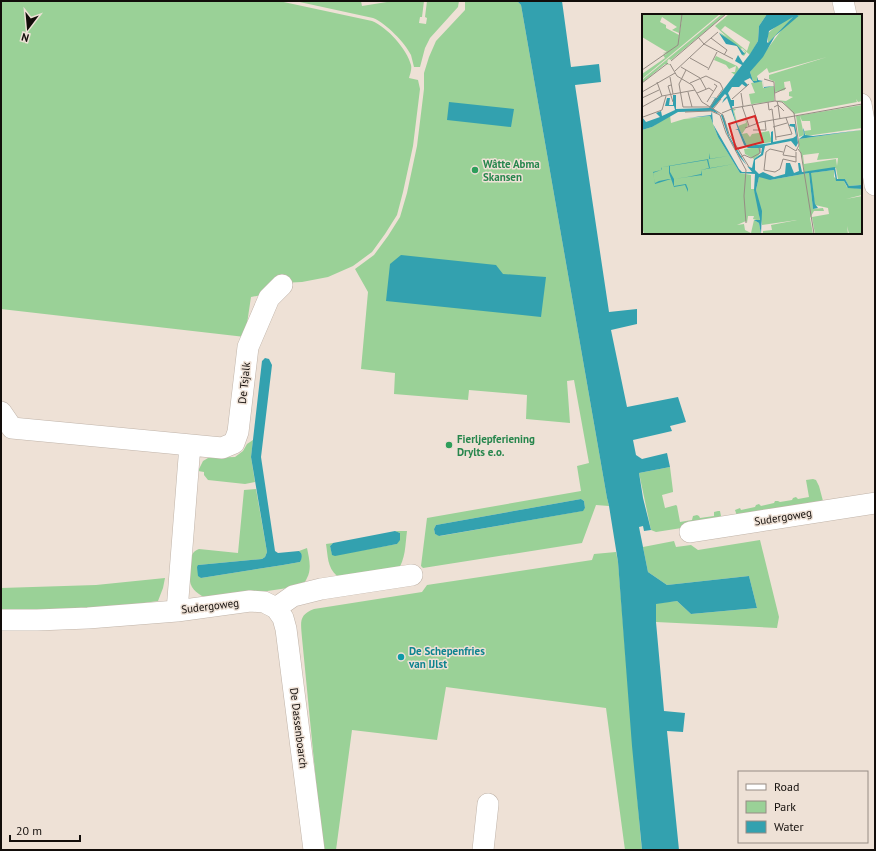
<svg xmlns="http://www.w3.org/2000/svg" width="876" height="851" font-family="'PT Sans',sans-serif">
  <rect width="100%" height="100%" fill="#eee1d6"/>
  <path fill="#9ad197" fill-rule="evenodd" d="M 1,1 L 279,1 L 372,21 C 387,27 407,49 411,65 C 412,69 410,74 409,78 L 418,80 L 420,89 L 413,146 L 403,192 L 397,215 L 385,234 L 372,252 L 353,266 L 328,277 L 302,282 L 281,283 L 267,294 L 251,297 L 245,337 L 1,309 Z
    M 295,1 L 361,1 L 362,6 L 393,1 L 424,1 L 422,17 L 420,17 L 419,23 L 426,24 L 427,18 L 425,17 L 427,1 L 459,1 L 458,7 L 430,38 L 425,48 L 420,67 L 414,67 C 413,63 412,59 411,55 C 405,43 386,23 373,18 Z
    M 465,1 L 517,1 L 521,5 L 607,498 L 609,506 L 596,505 L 582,543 L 423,568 L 421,566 L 427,518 L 581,491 L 577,466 L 589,463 L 574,380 L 567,381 L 570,423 L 526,419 L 527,395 L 469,390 L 468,400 L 394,394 L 395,373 L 361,369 L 368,292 L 355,269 L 374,255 L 388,236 L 400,217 L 407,193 L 417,146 L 424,89 L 424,73 L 429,57 L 436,41 L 465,10 ZM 581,499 L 584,501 L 585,508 L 582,511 L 440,536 L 435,534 L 434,529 L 436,525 Z
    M 253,440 L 251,457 L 255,482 L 245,484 L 208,480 L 204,475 L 204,472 L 198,471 L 203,461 L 208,458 L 235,457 L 243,451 L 247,444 Z
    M 670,467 L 673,491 L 673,492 L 662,495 L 665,508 L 676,505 L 677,506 L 680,522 L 692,520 L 693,516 L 697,515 L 699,516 L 700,518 L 714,516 L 714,512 L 718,511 L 720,511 L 721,516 L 720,522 L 656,532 L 651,530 L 639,473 Z
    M 813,479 L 816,480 L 819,486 L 823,501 L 737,516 L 735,510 L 740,508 L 741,510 L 755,507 L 756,505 L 759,504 L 761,506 L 774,503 L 775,501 L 778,501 L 780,502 L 792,500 L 793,498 L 796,497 L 798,499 L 809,497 L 806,480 Z
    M 256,489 L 267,552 L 265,557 L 262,559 L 198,565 L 201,578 L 283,565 L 300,562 C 302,558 302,554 299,551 L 307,548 C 309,558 312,569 307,578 C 306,581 303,584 301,586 L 214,599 C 206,599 196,594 192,587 C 188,580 188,562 192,555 C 193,552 196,550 199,549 L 238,553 L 244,490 Z
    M 395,531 L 407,531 C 405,546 406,558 397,572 L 337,576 C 327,567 328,556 326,544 L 333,543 L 330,546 L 332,554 L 335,555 L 397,544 L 400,533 Z
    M 760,540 L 779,617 L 777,628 L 656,622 L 656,603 L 677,601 L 691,614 L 757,608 L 749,576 L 667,585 L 648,572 L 643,547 L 674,541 L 676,547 L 691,545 L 698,550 Z
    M 616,552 L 618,562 L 641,842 L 642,850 L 625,850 L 606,708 L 446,687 L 437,740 L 352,730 L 336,850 L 324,850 L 320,823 L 302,638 C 301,623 298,615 314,609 L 422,592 L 427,585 L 592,560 L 594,554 Z
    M 165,578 L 163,588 L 158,601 C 106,609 54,610 1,611 L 1,588 L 96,585 Z"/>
  <path fill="#33a1af" d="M 517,1 L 562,1 L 571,67 L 599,64 L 601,82 L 575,85 L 609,312 L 637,309 L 637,324 L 611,330 L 627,407 L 678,397 L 686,422 L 670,426 L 672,431 L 633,440 L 636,455 L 642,459 L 667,453 L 670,467 L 639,473 L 643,498 L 651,530 L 644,531 L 643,526 L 639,527 L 648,572 L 667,585 L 749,576 L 757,608 L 691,614 L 677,601 L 656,604 L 656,622 L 664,711 L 685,713 L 683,732 L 667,731 L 679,850 L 642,850 L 632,746 L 618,562 L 609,506 L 607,498 L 521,5 Z
    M 449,102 L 514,109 L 511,127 L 447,120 Z
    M 401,255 L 496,265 L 503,274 L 546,277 L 541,317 L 386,301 L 390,264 Z
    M 265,358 L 269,359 L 272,365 L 261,457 L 275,551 L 278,553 L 299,551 C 303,554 302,558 300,562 L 283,565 L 201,578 L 198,576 L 197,567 L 198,565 L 262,559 L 265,557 L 267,552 L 251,457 L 262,361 Z
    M 581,499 L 584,501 L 585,508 L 583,511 L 439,536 L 435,534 L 434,529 L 436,525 Z
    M 395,531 L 400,533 L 400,540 L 397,544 L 335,556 L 332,555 L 330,546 L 333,543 Z"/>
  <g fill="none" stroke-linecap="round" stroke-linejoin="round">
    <defs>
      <path id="street" d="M 843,1 L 846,15
        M 861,104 L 875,185
        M 1,412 L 12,428 L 222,448 L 234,443 L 238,432 L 248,347 L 269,298 L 282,285
        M 690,532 L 875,503
        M 276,608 L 293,596 L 321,589 L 412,575
        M 177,611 L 190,445
        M 1,620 L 37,620 L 88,618 L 177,611 L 250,601 L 264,602 L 276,608 L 283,618 L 286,629 L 314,850
        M 483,850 L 488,804"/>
    </defs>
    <use href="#street" stroke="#c0b4a9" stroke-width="22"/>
    <use href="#street" stroke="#fff" stroke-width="21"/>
  </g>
  <g fill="#2e9e5b" stroke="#eee1d6" stroke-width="1.5">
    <circle cx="475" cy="170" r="4"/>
    <circle cx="449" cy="445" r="4"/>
  </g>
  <circle fill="#0f9aa8" stroke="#eee1d6" stroke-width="1.5" cx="401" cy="657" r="4"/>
  <g text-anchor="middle" stroke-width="3" stroke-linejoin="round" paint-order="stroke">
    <g font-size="11" font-weight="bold" fill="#27864d" stroke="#eee1d6" text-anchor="start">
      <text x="483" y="168">Wâtte Abma<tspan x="483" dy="13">Skansen</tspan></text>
      <text x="457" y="443">Fierljepferiening<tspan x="457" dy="13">Drylts e.o.</tspan></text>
    </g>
    <g font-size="11" fill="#120d0a" stroke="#eee1d6">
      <text transform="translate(244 383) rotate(-84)" y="4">De Tsjalk</text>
      <text transform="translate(783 517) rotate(-9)" y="4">Sudergoweg</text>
      <text transform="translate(210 606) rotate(-7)" y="4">Sudergoweg</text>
      <text transform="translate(299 728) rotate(83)" y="4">De Dassenboarch</text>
    </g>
    <g font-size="11" font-weight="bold" fill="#0d838f" stroke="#eee1d6" text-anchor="start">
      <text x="409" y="655">De Schepenfries<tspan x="409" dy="13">van IJlst</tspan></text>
    </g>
  </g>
  <g transform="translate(642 14)">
    <rect width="220" height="220" fill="#eee1d6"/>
    <path d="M 0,0 L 40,0 L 40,2 L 40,0 L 78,0 L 0,65 L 0,60 L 23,44 L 21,41 L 25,40 L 31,35 L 25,40 L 21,39 L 25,38 L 0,23 ZM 20,3 L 35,13 L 30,16 L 37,19 L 40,4 L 36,30 L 37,21 L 24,14 L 24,11 L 18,8 ZM 80,0 L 84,0 L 29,46 L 27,45 L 23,48 L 26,46 L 25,49 L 29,51 L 23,50 L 0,69 L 0,66 ZM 87,0 L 125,0 L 117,12 L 116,27 L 108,41 L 100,34 L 99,35 L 104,38 L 104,39 L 102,42 L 100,41 L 103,38 L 84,25 L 77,18 L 85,23 L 73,12 ZM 83,12 L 108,28 L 105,37 L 79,16 ZM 155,0 L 220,0 L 220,87 L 216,88 L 214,85 L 215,88 L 152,100 L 141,88 L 134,86 L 144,87 L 151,83 L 147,82 L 147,78 L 150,77 L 148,67 L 142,68 L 143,76 L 133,78 L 133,68 L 127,65 L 127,61 L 185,43 L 127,59 L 125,54 L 115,62 L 116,67 L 111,67 L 108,58 L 141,14 L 126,29 L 126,19 L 142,6 L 151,3 L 145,10 L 155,3 ZM 74,42 L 95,52 L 97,55 L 93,61 L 89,58 L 93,58 L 94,52 L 87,55 L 84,51 L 72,46 ZM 120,67 L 121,74 L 132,72 L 132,87 L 103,91 L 109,90 L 107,80 L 113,79 L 109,69 ZM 220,91 L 220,114 L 164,122 L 162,117 L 169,116 L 168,107 L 160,107 L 158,102 L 162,121 L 157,123 L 154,102 ZM 91,95 L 94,95 L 92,97 L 96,112 L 104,109 L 103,104 L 106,111 L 100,120 L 105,119 L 108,123 L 110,120 L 127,117 L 130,128 L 105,132 L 93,105 ZM 28,101 L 29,109 L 42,105 L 68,102 L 76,123 L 98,159 L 109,161 L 109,175 L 112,175 L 115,185 L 118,207 L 111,205 L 112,202 L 106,202 L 105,209 L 104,207 L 95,211 L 102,210 L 103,216 L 109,219 L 112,206 L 117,209 L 119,220 L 2,220 L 0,212 L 0,116 L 10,113 ZM 220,116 L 220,171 L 207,172 L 203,165 L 196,165 L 194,154 L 162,158 L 160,142 L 157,135 L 157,125 ZM 177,139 L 175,146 L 196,144 L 195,152 L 194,145 L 162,150 L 161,141 ZM 117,133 L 117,141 L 112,145 L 103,140 L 102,135 ZM 192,156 L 192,163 L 197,167 L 202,167 L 205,173 L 220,175 L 220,181 L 204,185 L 220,182 L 220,220 L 207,220 L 205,212 L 206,220 L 173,220 L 170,203 L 187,200 L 186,194 L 173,191 L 168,159 ZM 167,159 L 171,195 L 181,194 L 182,197 L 172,197 L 168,204 L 171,220 L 121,220 L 121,217 L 130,216 L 129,211 L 155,206 L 120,211 L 114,176 L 117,163 L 123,162 L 128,166 Z" fill="#9ad197" fill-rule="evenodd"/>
    <path d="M 125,0 L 155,0 L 156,2 L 159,0 L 133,22 L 121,43 L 108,58 L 111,67 L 115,67 L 115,63 L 116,66 L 121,67 L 122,73 L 132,72 L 132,79 L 132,72 L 122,74 L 121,67 L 112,69 L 108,64 L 102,67 L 106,71 L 104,73 L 100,70 L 97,73 L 90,73 L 86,79 L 89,86 L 92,86 L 92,92 L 90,92 L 93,105 L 105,132 L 129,129 L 129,118 L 131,117 L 131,128 L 151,124 L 154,122 L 152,113 L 147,112 L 148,110 L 153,110 L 156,129 L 154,133 L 149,127 L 123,132 L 121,141 L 113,146 L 113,156 L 117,160 L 121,158 L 132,163 L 143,160 L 144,149 L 148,149 L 152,159 L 157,157 L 156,149 L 158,149 L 160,158 L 193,153 L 195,165 L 203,165 L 207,172 L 219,171 L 220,175 L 206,174 L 202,167 L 194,167 L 192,156 L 169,159 L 173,190 L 176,194 L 171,195 L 167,159 L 128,166 L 117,163 L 114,176 L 120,197 L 119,220 L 117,209 L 112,206 L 118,206 L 112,176 L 113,160 L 98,159 L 76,123 L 68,102 L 45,104 L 69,101 L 70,97 L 36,98 L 10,113 L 0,116 L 0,103 L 4,108 L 18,103 L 14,99 L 19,97 L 20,102 L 33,96 L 32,92 L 23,92 L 25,84 L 28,84 L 27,91 L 31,91 L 31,81 L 34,81 L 34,95 L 67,94 L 73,84 L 68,83 L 75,84 L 100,51 L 93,47 L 96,41 L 101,49 L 108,40 L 116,27 L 117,12 ZM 151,3 L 126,29 L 125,28 L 127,17 ZM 83,80 L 85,82 L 82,85 L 80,89 L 85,84 L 96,115 L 93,116 L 96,116 L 102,131 L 106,134 L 120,134 L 119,140 L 112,145 L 110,154 L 105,152 L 87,122 L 83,106 L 80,100 L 79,101 L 86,122 L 97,142 L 110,158 L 100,158 L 97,155 L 71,110 L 70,97 L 77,100 L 71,94 ZM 77,19 L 95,31 L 103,40 L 100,41 L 95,32 L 84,30 ZM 161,114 L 162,116 L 163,121 L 171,122 L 220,116 L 157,125 L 162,121 ZM 67,139 L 68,145 L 86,142 L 66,145 L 68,154 L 92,150 L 59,156 L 61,166 L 60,161 L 32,165 L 45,163 L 43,150 L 45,163 L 59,160 L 59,156 L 67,154 L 65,146 L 28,152 L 28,158 L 32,165 L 32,172 L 44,170 L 46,175 L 46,178 L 43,171 L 32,173 L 33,176 L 27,159 L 27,152 L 20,153 L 20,155 L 19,156 L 11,159 L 13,169 L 17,167 L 27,165 L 29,165 L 13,170 L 11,158 L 19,156 L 20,153 L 67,145 Z" fill="#33a1af" fill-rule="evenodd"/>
    <path fill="none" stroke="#968c84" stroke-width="1" d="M 56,23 L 62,30 L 76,18M 69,24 L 85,36 L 82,41M 48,44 L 66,54M 29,47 L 84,0M 28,50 L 35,62 L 50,71 L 60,88 L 81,101 L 87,120 L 107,153M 39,53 L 58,64 L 64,75M 0,56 L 36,31 L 40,0M 44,56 L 37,70 L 41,93 L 68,93M 66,56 L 75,38M 33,57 L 62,30 L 91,45M 28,63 L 31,80M 122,65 L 132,68 L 133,87M 15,68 L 20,82M 0,69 L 26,49M 48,69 L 64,62 L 78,69 L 81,75 L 68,93M 29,71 L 26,72 L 31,88M 0,78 L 33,59M 46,78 L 50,93M 55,79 L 67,74 L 71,77M 99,79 L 101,92M 133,79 L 144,74M 0,84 L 17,76M 90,85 L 107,70M 135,87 L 136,91 L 142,97M 65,88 L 75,72 L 72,70M 126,88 L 127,96 L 130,95 L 134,126M 110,91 L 116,109M 100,92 L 107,112M 0,93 L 20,82 L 53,76M 132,93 L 136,91 L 138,105M 71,95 L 79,85M 43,98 L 69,97 L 78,101M 80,99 L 92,94 L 133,87 L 140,88 L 152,99 L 157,131 L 154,137 L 144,131 L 141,141 L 154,143M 78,101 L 84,119 L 104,156 L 102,182 L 104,209M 1,103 L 20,96 L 24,82M 131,113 L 145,109M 103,114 L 119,108 L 220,90M 111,116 L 124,116 L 123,107M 134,123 L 150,120 L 144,104M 156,135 L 159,139 L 172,220M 141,138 L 128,135 L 124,138 L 122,156 L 133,158 L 138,155 L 141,145 L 154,148 L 154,138M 99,143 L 102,141 L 109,144 L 118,139 L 118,134 L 117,134 L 118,139"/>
    <path fill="#d62828" fill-opacity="0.15" stroke="#d62828" stroke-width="2" d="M 113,102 L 121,128 L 94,135 L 87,110 Z"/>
    <rect width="220" height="220" fill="none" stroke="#120d0a" stroke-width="2"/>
  </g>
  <rect width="876" height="851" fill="none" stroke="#120d0a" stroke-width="4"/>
  <rect x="738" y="771" width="130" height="72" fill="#eee1d6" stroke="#968c84"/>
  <rect x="746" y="784" width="20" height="6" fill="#ffffff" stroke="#968c84"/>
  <text x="774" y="791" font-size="12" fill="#120d0a">Road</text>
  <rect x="746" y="801" width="20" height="12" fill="#9ad197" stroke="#968c84"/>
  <text x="774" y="811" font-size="12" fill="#120d0a">Park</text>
  <rect x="746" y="821" width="20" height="12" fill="#33a1af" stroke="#968c84"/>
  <text x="774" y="831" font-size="12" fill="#120d0a">Water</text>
  <g transform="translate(28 28) rotate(196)" stroke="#eee1d6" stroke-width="3" paint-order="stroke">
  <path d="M0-3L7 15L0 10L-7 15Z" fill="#120d0a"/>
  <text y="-6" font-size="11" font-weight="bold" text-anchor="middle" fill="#120d0a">N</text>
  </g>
  <path d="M10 835v6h70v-6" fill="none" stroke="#120d0a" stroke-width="2"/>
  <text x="16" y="835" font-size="12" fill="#120d0a" stroke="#eee1d6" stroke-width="3" paint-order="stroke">20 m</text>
</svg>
